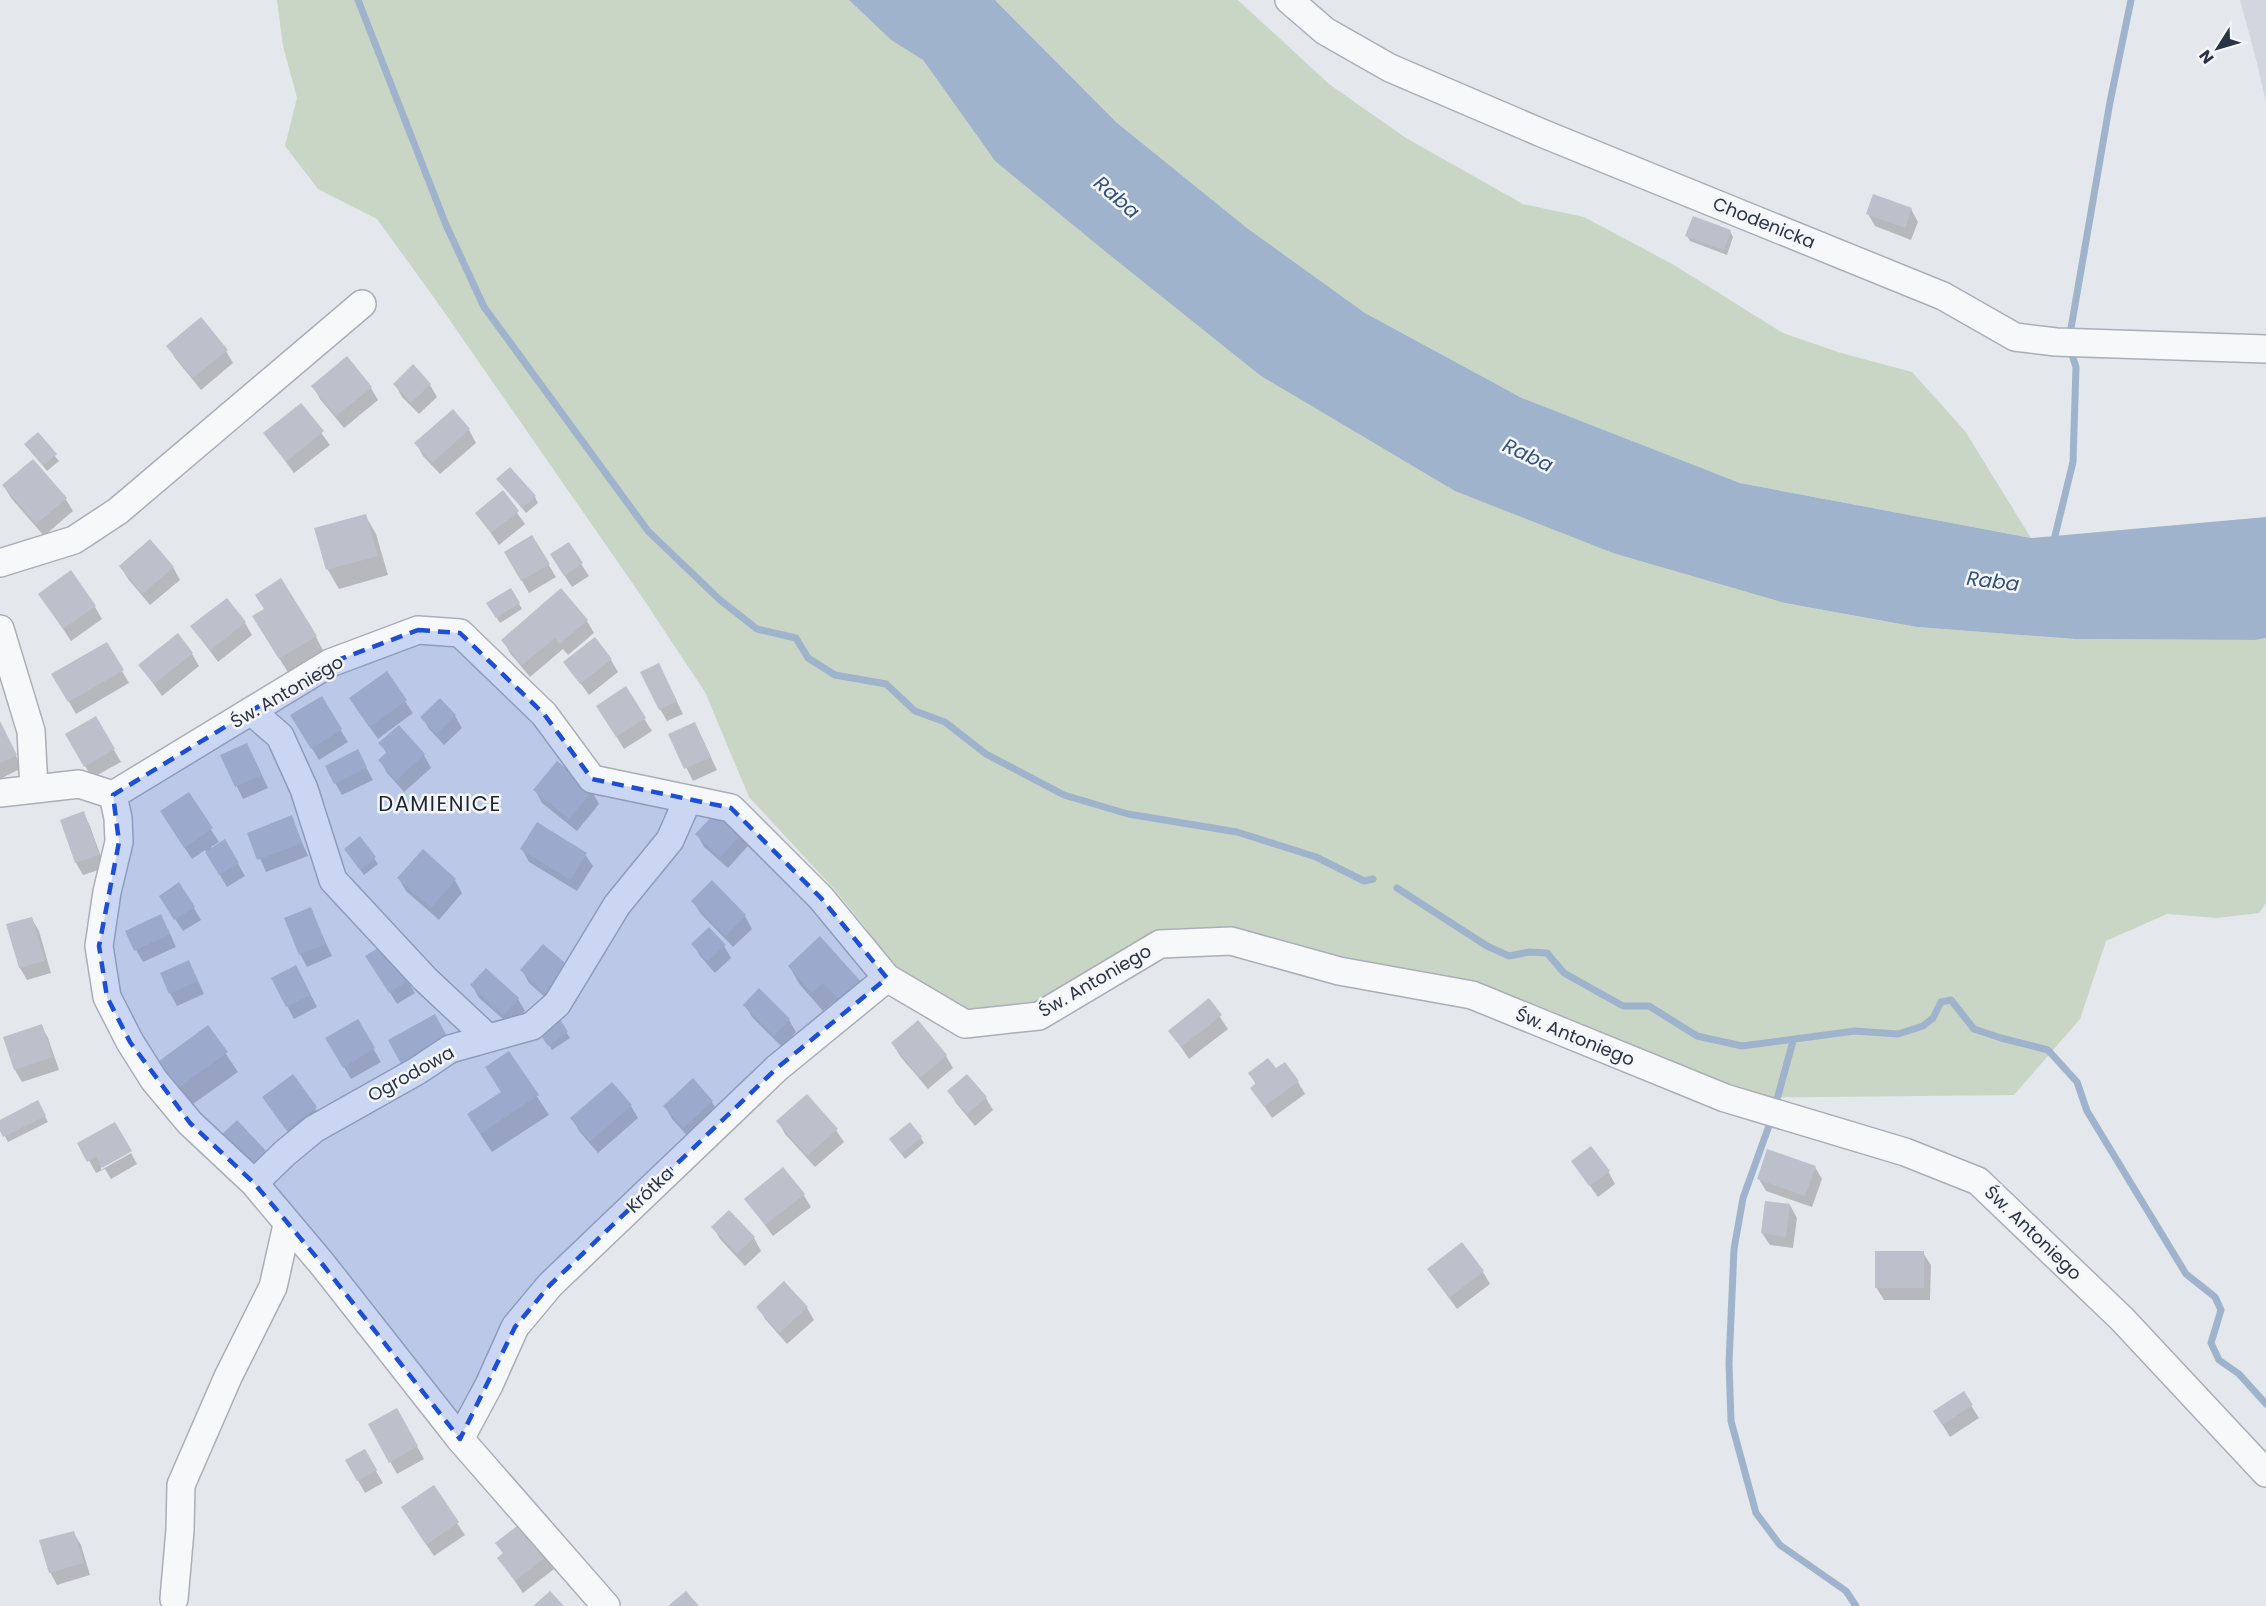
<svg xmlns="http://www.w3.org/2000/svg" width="2266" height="1606" font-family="Poppins,sans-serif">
  <rect width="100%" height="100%" fill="#e4e7ec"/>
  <path fill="#d2d6de" d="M 2240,0 L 2266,0 L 2266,102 L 2255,55 Z"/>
  <path fill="#c9d6c5" d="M 277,0 L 849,0 L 891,40 L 923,60 L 995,161 L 1785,603 L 1917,627 L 2075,639 L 2255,640 L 2266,638 L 2266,903 L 2259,913 L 2217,918 L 2167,914 L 2106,941 L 2080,1019 L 2014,1095 L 1725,1098 L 1472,995 L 1231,941 L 1160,944 L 1039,1016 L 965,1024 L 887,978 L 866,928 L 834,889 L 749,797 L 705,692 L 640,594 L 435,299 L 377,219 L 318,189 L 285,146 L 297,98 L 283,46 Z
    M 995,0 L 1238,0 L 1329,84 L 1406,138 L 1523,204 L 1584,217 L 1674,265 L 1783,333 L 1841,353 L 1912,372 L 1965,431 L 2031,538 L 1740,483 L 1522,398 L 1365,313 L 1247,228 L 1116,122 Z"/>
  <path fill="#9fb4cc" d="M 849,0 L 995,0 L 1116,122 L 1247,228 L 1365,313 L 1522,398 L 1740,483 L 2031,538 L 2266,517 L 2266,638 L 2255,640 L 2075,639 L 1917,627 L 1785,603 L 1613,553 L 1455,491 L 1261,376 L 1111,256 L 995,161 L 923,60 L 891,40 Z"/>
  <path fill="#0003" d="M 1911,209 L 1918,222 L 1911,240 L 1875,226 L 1868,214 Z
    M 1730,231 L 1733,237 L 1727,255 L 1690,241 L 1687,236 Z
    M 168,346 L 226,351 L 233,363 L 201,390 L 175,358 Z
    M 395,384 L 430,385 L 437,397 L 419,414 L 402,397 Z
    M 313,386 L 371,388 L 378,400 L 344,428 L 320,399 Z
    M 301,405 L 330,445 L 294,473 L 265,434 Z
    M 453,411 L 469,430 L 476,443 L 440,474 L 423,456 L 416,443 Z
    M 37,434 L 59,461 L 47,471 L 26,445 Z
    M 498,479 L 535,497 L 538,503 L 526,513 Z
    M 4,486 L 65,498 L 73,511 L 44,536 L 11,498 Z
    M 502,492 L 525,524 L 499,545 L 477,513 Z
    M 365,515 L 376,534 L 388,575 L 339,589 L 328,570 L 316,529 Z
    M 532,537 L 556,577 L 529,593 L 506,553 Z
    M 568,544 L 589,576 L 572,587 L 559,567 Z
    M 121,567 L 173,567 L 180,580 L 150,605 L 128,579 Z
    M 511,590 L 522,609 L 500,623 L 488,604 Z
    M 40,594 L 95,607 L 102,619 L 71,641 Z
    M 587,621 L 594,633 L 568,655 L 563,649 L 530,677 L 510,653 L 503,640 Z
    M 245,623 L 252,635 L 218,662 L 192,626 Z
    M 265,636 L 316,637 L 326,656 L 291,677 Z
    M 106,644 L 129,683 L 76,714 L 53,674 Z
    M 192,654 L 199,666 L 162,696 L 140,665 Z
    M 611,660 L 618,672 L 589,695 L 565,662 Z
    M 386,673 L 413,713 L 378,739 L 358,710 Z
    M 665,678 L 683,714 L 667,721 L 660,709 Z
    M 625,689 L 652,731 L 624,749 L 605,718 Z
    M 321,698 L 348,742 L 319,760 L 292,716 Z
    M 455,716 L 462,728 L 444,745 L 429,729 L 422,717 Z
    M 95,718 L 121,762 L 92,778 L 67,734 Z
    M 0,724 L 22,768 L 0,779 Z
    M 695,724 L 717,770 L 693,781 L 670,735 Z
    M 399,727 L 424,755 L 431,768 L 404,792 L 387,773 L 380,760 L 387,754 L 380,743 Z
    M 222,756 L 254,758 L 268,788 L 243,799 Z
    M 364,763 L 373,780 L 342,795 L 335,783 Z
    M 535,790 L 592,791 L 599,804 L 577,831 L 542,803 Z
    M 188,794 L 219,842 L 211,847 L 212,849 L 225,841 L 245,876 L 227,887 L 205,850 L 192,859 L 169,824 Z
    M 83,813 L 90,826 L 105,868 L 83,875 L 76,863 Z
    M 291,817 L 308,856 L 266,872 L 249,834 Z
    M 697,834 L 740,834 L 748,846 L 728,868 L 704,847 Z
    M 522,849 L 585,854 L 593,866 L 577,891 L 529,862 Z
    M 423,852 L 455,880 L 462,893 L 439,920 L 406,891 L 399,879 Z
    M 349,855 L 374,858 L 378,864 L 364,875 Z
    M 712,882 L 745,916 L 752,929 L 733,947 L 700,913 L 693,901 Z
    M 168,908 L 194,908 L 201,920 L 183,931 Z
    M 310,909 L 332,956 L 307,967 L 300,954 Z
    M 32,919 L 39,931 L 51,973 L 27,980 L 20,968 L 8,925 Z
    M 168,929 L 176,947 L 143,962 L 136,950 Z
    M 820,939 L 854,1021 L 835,1001 L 823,1011 L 800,985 L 789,966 Z
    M 693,944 L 724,946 L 731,958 L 715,973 L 700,956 Z
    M 385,945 L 415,993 L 397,1004 L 375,968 Z
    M 569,969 L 555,1006 L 529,983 L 522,970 Z
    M 195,974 L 204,994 L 177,1006 L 170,993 Z
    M 273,979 L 303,980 L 317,1007 L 294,1019 Z
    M 472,985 L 518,999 L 525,1011 L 511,1026 L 479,998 Z
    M 759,990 L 789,1020 L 796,1032 L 782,1047 L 752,1017 L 745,1005 Z
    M 1209,1001 L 1228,1029 L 1189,1059 L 1170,1031 Z
    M 557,1018 L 570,1038 L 552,1050 L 543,1036 Z
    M 357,1021 L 381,1062 L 351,1079 L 327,1038 Z
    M 41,1026 L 48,1038 L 59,1070 L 22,1082 L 15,1070 L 4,1038 Z
    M 208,1027 L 238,1072 L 183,1111 L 164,1086 Z
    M 893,1044 L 946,1056 L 953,1068 L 928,1089 L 900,1056 Z
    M 509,1053 L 549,1115 L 492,1152 L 480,1134 L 502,1093 Z
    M 1276,1070 L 1298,1082 L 1305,1094 L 1272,1118 L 1252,1088 L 1256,1085 L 1250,1074 Z
    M 293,1076 L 323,1120 L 295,1142 L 264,1097 Z
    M 693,1081 L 712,1102 L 719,1114 L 691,1140 L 672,1119 L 665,1106 Z
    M 612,1084 L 631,1106 L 638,1118 L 598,1153 L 579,1131 L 572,1119 Z
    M 949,1091 L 986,1098 L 993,1110 L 975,1126 L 956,1103 Z
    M 37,1102 L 48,1122 L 8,1142 L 0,1127 L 0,1121 Z
    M 778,1121 L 836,1130 L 844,1142 L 815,1167 L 785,1134 Z
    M 921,1138 L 924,1143 L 905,1159 L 891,1140 Z
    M 79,1143 L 130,1151 L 101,1167 L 101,1170 L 131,1153 L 137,1164 L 111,1179 L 105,1169 L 96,1173 Z
    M 1573,1162 L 1608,1171 L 1615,1184 L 1598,1197 Z
    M 1815,1167 L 1822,1179 L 1812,1207 L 1766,1191 L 1759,1179 Z
    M 803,1194 L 811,1207 L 773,1236 L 746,1199 Z
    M 1790,1205 L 1797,1218 L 1793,1248 L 1770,1245 L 1762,1233 Z
    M 729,1212 L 754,1238 L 761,1251 L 745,1266 L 720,1239 L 713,1227 Z
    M 1923,1253 L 1931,1265 L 1930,1300 L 1884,1300 L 1876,1287 Z
    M 1429,1270 L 1483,1272 L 1490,1284 L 1457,1309 Z
    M 758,1307 L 807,1308 L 814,1320 L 787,1344 L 765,1319 Z
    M 1963,1393 L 1979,1418 L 1950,1437 L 1942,1424 Z
    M 397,1410 L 424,1459 L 397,1474 L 370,1425 Z
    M 364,1451 L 383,1483 L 365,1493 L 347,1461 Z
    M 433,1487 L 465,1535 L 434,1556 L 410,1520 Z
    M 526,1521 L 558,1566 L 523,1593 L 499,1558 L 504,1555 L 497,1543 Z
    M 73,1532 L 81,1545 L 90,1575 L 57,1585 L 50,1572 Z"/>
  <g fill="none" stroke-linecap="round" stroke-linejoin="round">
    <path stroke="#9fb4cc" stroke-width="7" d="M 358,0 L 446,225 L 484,307 L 648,531 L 720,600 L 757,629 L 796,638 L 808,658 L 835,675 L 886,684 L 915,711 L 945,722 L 986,754 L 1064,795 L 1128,814 L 1237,832 L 1316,857 L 1364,881 L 1373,879
      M 2070,334 L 2110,102 L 2131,0
      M 2053,544 L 2073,462 L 2076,367 L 2071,352
      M 1397,888 L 1487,946 L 1509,956 L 1529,952 L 1547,953 L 1564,973 L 1623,1006 L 1649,1006 L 1697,1036 L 1742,1046 L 1855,1031 L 1898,1034 L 1923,1026 L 1933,1018 L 1941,1002 L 1951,1000 L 1974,1029 L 2001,1038 L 2048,1050 L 2077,1082 L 2087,1111 L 2186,1274 L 2215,1297 L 2221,1310 L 2211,1343 L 2219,1360 L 2239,1374 L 2266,1404
      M 1776,1103 L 1793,1041
      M 1770,1123 L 1743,1198 L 1734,1249 L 1729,1363 L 1731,1421 L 1756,1513 L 1780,1545 L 1846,1591 L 1856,1606"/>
  </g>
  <path fill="#bbc0ca" d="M 1873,194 L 1912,208 L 1905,228 L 1866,214 Z
    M 1693,216 L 1731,230 L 1724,250 L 1685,236 Z
    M 201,317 L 228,350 L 193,378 L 166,346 Z
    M 347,356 L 372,387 L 336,416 L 311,386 Z
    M 413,364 L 431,384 L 411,403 L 393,384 Z
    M 301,403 L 324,431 L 286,462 L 263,433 Z
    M 453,409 L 470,429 L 432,463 L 414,443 Z
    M 38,432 L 57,454 L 43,466 L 24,444 Z
    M 33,459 L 67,498 L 36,524 L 2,485 Z
    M 510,467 L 536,496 L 522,508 L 496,479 Z
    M 503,490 L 519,511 L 491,533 L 475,513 Z
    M 366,514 L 378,556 L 326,570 L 314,528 Z
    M 532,535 L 550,564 L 521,581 L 504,552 Z
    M 150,539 L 174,567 L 142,594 L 119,566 Z
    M 569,542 L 583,563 L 564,576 L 550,554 Z
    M 71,570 L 96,606 L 63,629 L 38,594 Z
    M 281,578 L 317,636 L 279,659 L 252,616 L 264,609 L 255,595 Z
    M 511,588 L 520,603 L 496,618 L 486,603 Z
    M 561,588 L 588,620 L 560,644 L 555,638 L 522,665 L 501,640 Z
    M 227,598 L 246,622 L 210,651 L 190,626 Z
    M 178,633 L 193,653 L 154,684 L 138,665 Z
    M 595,637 L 612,659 L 580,684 L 563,662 Z
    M 107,642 L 124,670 L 68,702 L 51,674 Z
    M 659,663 L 677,701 L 659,710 L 640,672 Z
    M 387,671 L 407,700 L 369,727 L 349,698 Z
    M 626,686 L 646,718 L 616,737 L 596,706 Z
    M 322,696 L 342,729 L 311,749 L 290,715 Z
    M 440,698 L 456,715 L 436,734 L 420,717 Z
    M 96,716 L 115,749 L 84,767 L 65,734 Z
    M 0,721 L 17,755 L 0,763 Z
    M 695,722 L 711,757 L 684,769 L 668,734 Z
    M 399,725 L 425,754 L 396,780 L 378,760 L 387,752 L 378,743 Z
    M 247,743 L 262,775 L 235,787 L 220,755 Z
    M 358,749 L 367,767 L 334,784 L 325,766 Z
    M 557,761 L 593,790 L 569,819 L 533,790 Z
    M 189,792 L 213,828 L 184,848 L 160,811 Z
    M 84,811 L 99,855 L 75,863 L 60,820 Z
    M 717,811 L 742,833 L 720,857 L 695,834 Z
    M 292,815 L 302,843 L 257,860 L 247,833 Z
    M 537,822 L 587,853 L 570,880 L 520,849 Z
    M 360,836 L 376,857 L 360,870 L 344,849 Z
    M 225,839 L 239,863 L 219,875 L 205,852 Z
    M 423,849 L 456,879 L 431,908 L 397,878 Z
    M 712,880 L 746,915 L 726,936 L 691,901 Z
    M 179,882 L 195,907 L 174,920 L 159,896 Z
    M 311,907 L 326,944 L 299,955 L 284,918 Z
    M 161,914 L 170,934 L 134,951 L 125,931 Z
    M 32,917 L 45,961 L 19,968 L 6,924 Z
    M 709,927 L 726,945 L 707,961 L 691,944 Z
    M 820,936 L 863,984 L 842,1003 L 823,983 L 812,993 L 788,966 Z
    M 386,943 L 409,980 L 389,993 L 365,956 Z
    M 543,944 L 571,968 L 547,995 L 520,970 Z
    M 189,960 L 198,981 L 169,994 L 160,973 Z
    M 296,965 L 311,995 L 286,1007 L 271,978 Z
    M 486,968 L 519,998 L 504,1015 L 470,985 Z
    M 759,988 L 790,1019 L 774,1036 L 743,1005 Z
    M 1209,998 L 1222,1015 L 1181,1047 L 1168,1031 Z
    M 435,1014 L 448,1038 L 401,1064 L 388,1040 Z
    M 558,1016 L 568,1032 L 548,1046 L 537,1030 Z
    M 358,1019 L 375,1048 L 343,1068 L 325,1038 Z
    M 918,1020 L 947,1055 L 920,1078 L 891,1043 Z
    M 42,1024 L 53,1057 L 14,1070 L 3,1037 Z
    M 208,1025 L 228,1052 L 171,1093 L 151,1067 Z
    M 509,1051 L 539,1095 L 480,1134 L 467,1114 L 501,1092 L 485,1067 Z
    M 1268,1058 L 1276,1068 L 1285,1062 L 1299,1081 L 1264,1107 L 1250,1088 L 1256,1083 L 1248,1073 Z
    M 293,1074 L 317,1107 L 286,1130 L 262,1097 Z
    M 967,1074 L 987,1097 L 967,1114 L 947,1091 Z
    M 693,1078 L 713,1101 L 683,1128 L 663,1106 Z
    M 612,1082 L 632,1105 L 590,1142 L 570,1118 Z
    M 807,1094 L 838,1129 L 807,1156 L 776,1121 Z
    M 38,1100 L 46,1116 L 3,1137 L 0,1131 L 0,1120 Z
    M 237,1120 L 270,1155 L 252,1173 L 219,1137 Z
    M 115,1122 L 132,1151 L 102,1168 L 96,1157 L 87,1162 L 77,1143 Z
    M 910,1122 L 922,1137 L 901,1154 L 889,1139 Z
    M 1591,1146 L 1610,1171 L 1589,1186 L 1571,1161 Z
    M 1767,1149 L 1816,1166 L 1805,1196 L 1757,1179 Z
    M 783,1167 L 805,1194 L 765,1225 L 744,1199 Z
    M 1765,1201 L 1790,1204 L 1786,1237 L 1761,1233 Z
    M 729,1210 L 755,1237 L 737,1254 L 711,1227 Z
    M 1462,1242 L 1484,1271 L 1449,1298 L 1427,1269 Z
    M 1875,1251 L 1924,1251 L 1924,1288 L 1875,1288 Z
    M 784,1281 L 808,1307 L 779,1333 L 756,1307 Z
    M 1964,1391 L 1973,1405 L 1942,1425 L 1933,1411 Z
    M 397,1408 L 418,1446 L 389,1463 L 368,1424 Z
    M 365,1449 L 377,1470 L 357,1481 L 345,1460 Z
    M 434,1485 L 459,1522 L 426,1545 L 401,1507 Z
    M 526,1519 L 552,1552 L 515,1581 L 497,1558 L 503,1553 L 495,1543 Z
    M 74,1531 L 84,1563 L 49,1573 L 39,1540 Z
    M 550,1591 L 564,1606 L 533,1606 Z
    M 686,1591 L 699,1606 L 668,1606 Z"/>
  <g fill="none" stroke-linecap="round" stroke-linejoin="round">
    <defs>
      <path id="street" d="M 1289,0 L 1325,31 L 1390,68 L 1544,134 L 1943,296 L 2015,337 L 2056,342 L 2266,349
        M 0,563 L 74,540 L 118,511 L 362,304
        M 0,629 L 31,731 L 34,789
        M 251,711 L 280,736 L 304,789 L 333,880 L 425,979 L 488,1038
        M 0,793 L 79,784 L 113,795 L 330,663 L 418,630 L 460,633 L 544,714 L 592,779 L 731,808 L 821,898 L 887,978 L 965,1024 L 1039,1016 L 1160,944 L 1231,941 L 1339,971 L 1472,995 L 1725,1098 L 1905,1152 L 1978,1181 L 2122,1319 L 2266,1473
        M 113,795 L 118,818 L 119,842 L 107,892 L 99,946 L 107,997 L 130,1042 L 154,1080 L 190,1123 L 254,1183 L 323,1265 L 460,1439 L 606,1606
        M 254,1183 L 285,1153 L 314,1129 L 417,1071 L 450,1049 L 532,1026 L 557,1004 L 617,905 L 670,840 L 688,799
        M 460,1439 L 489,1385 L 515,1327 L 550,1285 L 777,1068 L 887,978
        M 174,1599 L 180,1530 L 181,1485 L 228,1377 L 273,1287 L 287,1225"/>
    </defs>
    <use href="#street" stroke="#a9aeb7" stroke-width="30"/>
    <use href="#street" stroke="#f7f8fa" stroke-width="27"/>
  </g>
  <path fill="#1d4ed8" fill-opacity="0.2" stroke="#1d4ed8" stroke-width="4.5" stroke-dasharray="12 8" stroke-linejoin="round" d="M 418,630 L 460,633 L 544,714 L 592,779 L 731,808 L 821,898 L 887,978 L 777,1068 L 550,1285 L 515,1327 L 460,1439 L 323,1265 L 254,1183 L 190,1123 L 130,1042 L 107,997 L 99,946 L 119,842 L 113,795 L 330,663 Z"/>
  <g text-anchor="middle" stroke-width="5" stroke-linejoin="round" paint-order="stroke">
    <g font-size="18" fill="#2b3445" stroke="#f4f6f9">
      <text transform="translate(1764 223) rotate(22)" y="6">Chodenicka</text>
      <text transform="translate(287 692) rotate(-30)" y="6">Św. Antoniego</text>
      <text transform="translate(1095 981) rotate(-30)" y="6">Św. Antoniego</text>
      <text transform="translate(1575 1037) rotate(22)" y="6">Św. Antoniego</text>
      <text transform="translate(411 1074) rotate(-29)" y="6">Ogrodowa</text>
      <text transform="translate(650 1190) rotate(-44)" y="6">Krótka</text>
      <text transform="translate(2033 1233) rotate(44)" y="6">Św. Antoniego</text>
    </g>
    <g font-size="20" font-style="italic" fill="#34527a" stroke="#f4f6f9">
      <text transform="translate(1117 197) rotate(41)" y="7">Raba</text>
      <text transform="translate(1528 455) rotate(25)" y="7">Raba</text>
      <text transform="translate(1993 581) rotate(7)" y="7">Raba</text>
    </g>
    <g font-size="21" letter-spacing="1.5" fill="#1d2536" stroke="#f4f6f9">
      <text x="440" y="811">DAMIENICE</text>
    </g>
  </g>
  <g transform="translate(2218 48) rotate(233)" stroke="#f4f6f9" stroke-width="4.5" paint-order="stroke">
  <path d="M0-4.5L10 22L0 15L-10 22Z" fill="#2b3445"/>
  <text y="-9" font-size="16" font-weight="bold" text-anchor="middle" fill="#2b3445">N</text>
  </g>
</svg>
